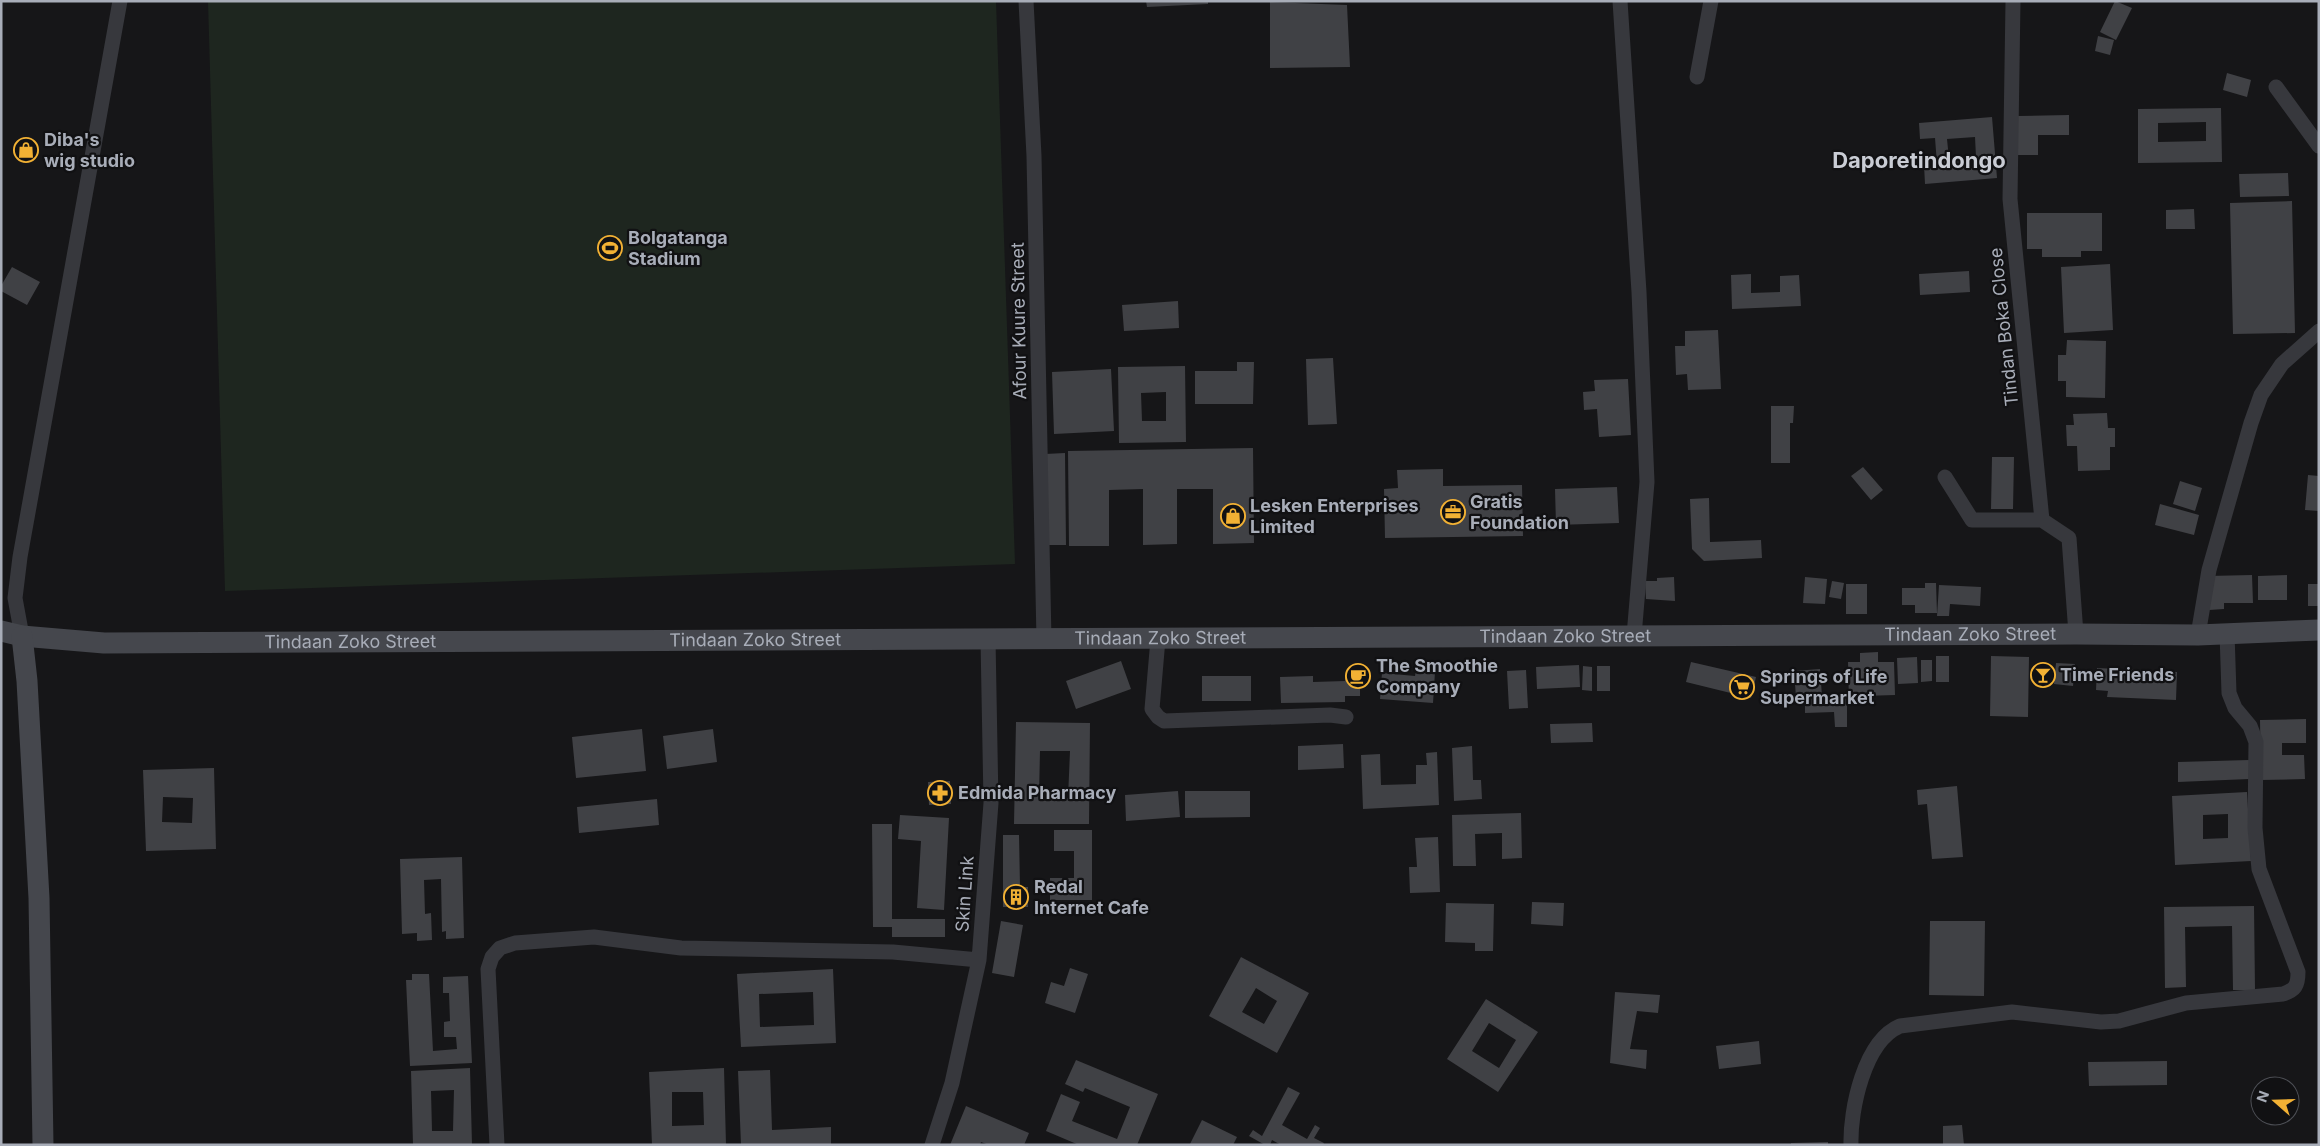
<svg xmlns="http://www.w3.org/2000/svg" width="2320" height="1146" font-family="Inter,sans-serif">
  <rect width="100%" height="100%" fill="#161618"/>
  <path fill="#1e261f" d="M 208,1 L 996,1 L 1015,564 L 225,591 Z"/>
  <path fill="#404145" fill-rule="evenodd" d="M 1146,1 L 1208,1 L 1208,4 L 1147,7 Z
    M 2115,1 L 2132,8 L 2116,40 L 2100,32 Z
    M 1270,2 L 1347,5 L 1350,67 L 1270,68 Z
    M 2098,36 L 2114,40 L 2110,55 L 2095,51 Z
    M 2227,73 L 2251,80 L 2247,97 L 2223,90 Z
    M 2221,108 L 2222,162 L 2138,163 L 2138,109 ZM 2206,122 L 2206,141 L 2158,142 L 2158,123 Z
    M 2069,115 L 2069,135 L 2038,135 L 2038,155 L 2018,155 L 2018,116 Z
    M 1992,117 L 1997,178 L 1925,184 L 1924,165 L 1937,164 L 1935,138 L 1920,139 L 1919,123 ZM 1975,137 L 1976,157 L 1949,159 L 1947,139 Z
    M 2288,173 L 2289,196 L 2240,197 L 2239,174 Z
    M 2292,201 L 2295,333 L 2233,334 L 2230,203 Z
    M 2194,209 L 2195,229 L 2166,229 L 2166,210 Z
    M 2027,213 L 2102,213 L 2102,251 L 2081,251 L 2081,257 L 2042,257 L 2042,249 L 2027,249 Z
    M 2110,264 L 2113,330 L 2064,333 L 2061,267 Z
    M 12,267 L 40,282 L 27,305 L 1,291 L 1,286 Z
    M 1969,271 L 1970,292 L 1920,295 L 1919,274 Z
    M 1751,274 L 1751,293 L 1780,292 L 1780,276 L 1799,275 L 1801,306 L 1732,309 L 1731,275 Z
    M 1178,301 L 1179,328 L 1124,331 L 1122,305 Z
    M 1718,330 L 1721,389 L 1688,390 L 1687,374 L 1676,375 L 1675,346 L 1685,346 L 1685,331 Z
    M 2067,340 L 2106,341 L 2105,398 L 2066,397 L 2066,381 L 2058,381 L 2058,355 L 2066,355 Z
    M 1333,358 L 1337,424 L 1308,425 L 1306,359 Z
    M 1237,362 L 1254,362 L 1253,404 L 1195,404 L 1195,371 L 1237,371 Z
    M 1185,366 L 1186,442 L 1119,443 L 1118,367 ZM 1166,392 L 1166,421 L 1142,421 L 1141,393 Z
    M 1111,369 L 1114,431 L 1054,434 L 1052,372 Z
    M 1628,379 L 1631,435 L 1599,437 L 1597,409 L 1584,410 L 1583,392 L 1595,391 L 1594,380 Z
    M 1771,406 L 1794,406 L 1793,423 L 1790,423 L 1790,463 L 1771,463 Z
    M 2107,413 L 2108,428 L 2115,428 L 2115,447 L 2110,447 L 2110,470 L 2078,471 L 2077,446 L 2067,446 L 2066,425 L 2074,425 L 2073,414 Z
    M 1253,448 L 1254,543 L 1213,544 L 1213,489 L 1177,489 L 1177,544 L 1143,545 L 1143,489 L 1109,490 L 1109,546 L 1069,546 L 1068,451 Z
    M 1065,453 L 1066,545 L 1046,545 L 1045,454 Z
    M 1992,457 L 2014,457 L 2013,509 L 1991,509 Z
    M 1863,467 L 1883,490 L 1871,500 L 1851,476 Z
    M 1443,469 L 1443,486 L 1522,485 L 1523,536 L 1385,538 L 1384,489 L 1398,488 L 1397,470 Z
    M 2308,475 L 2319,476 L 2319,511 L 2305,510 Z
    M 2180,481 L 2202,488 L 2195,511 L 2173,504 Z
    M 1617,487 L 1619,523 L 1556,525 L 1555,489 Z
    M 1709,498 L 1710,542 L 1761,540 L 1762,558 L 1704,561 L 1692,549 L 1690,499 Z
    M 2160,504 L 2199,515 L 2194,535 L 2155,525 Z
    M 2252,575 L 2253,603 L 2224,603 L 2224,609 L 2209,610 L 2208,576 Z
    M 2287,575 L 2287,600 L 2258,600 L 2258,576 Z
    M 1674,577 L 1675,601 L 1646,599 L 1645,581 L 1657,581 L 1657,578 Z
    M 1805,577 L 1827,579 L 1825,604 L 1803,603 Z
    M 1832,581 L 1844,583 L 1841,599 L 1829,597 Z
    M 1925,583 L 1936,583 L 1937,613 L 1915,613 L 1915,605 L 1902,605 L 1902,588 L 1925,588 Z
    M 1846,584 L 1867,584 L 1867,614 L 1846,614 Z
    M 2308,584 L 2319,584 L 2319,606 L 2308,606 Z
    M 1939,585 L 1981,587 L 1980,606 L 1950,604 L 1949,616 L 1937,616 Z
    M 1878,652 L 1878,662 L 1894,662 L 1895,695 L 1863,696 L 1863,703 L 1849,703 L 1848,662 L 1860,662 L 1860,653 Z
    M 1936,656 L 1949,656 L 1949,682 L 1936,682 Z
    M 1991,656 L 2029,657 L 2028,717 L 1990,716 Z
    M 1917,657 L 1918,683 L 1898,684 L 1897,658 Z
    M 1921,660 L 1932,660 L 1932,681 L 1921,682 Z
    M 1121,661 L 1131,689 L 1076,709 L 1066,681 Z
    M 1691,662 L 1756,677 L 1751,698 L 1686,682 Z
    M 2056,663 L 2075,664 L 2073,686 L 2054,684 Z
    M 1579,665 L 1580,687 L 1537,689 L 1536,667 Z
    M 1583,666 L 1592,667 L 1592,691 L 1582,690 Z
    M 1597,666 L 1610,666 L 1610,691 L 1597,691 Z
    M 2097,668 L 2177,672 L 2176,700 L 2107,697 L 2108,691 L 2096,690 Z
    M 1820,669 L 1822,696 L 1847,696 L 1847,727 L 1835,727 L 1834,712 L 1805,713 L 1805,697 L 1796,697 L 1794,671 Z
    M 1416,670 L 1435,672 L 1433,703 L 1380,699 L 1382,673 L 1415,676 Z
    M 1526,670 L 1528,708 L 1509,709 L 1507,671 Z
    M 1345,675 L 1360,675 L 1360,696 L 1345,696 L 1345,702 L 1281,703 L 1280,677 L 1313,676 L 1313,682 L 1345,681 Z
    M 1202,676 L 1251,676 L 1251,701 L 1202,701 Z
    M 2306,719 L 2306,743 L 2282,743 L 2282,755 L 2304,755 L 2305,779 L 2261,780 L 2260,720 Z
    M 1016,722 L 1090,723 L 1089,824 L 1014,824 ZM 1040,751 L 1070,751 L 1068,798 L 1039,797 Z
    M 1592,723 L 1593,742 L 1551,743 L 1550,724 Z
    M 642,729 L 646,771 L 576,778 L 572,737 Z
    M 713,729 L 717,762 L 667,769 L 663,736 Z
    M 1343,744 L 1344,768 L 1298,770 L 1298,746 Z
    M 1472,746 L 1473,780 L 1481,780 L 1482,799 L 1454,801 L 1452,748 Z
    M 1437,752 L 1439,805 L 1363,809 L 1361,755 L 1380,754 L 1381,785 L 1416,784 L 1416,765 L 1427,765 L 1426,753 Z
    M 2249,760 L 2249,779 L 2178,782 L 2178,762 Z
    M 214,768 L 216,849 L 146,851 L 143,770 ZM 163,797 L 193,798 L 192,823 L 162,822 Z
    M 950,781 L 951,804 L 929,805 L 928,782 Z
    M 1957,786 L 1963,857 L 1932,859 L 1927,804 L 1918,805 L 1917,790 Z
    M 1178,791 L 1180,817 L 1126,821 L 1125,795 Z
    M 1185,791 L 1250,791 L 1250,817 L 1185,818 Z
    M 2247,792 L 2251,861 L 2175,865 L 2172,796 ZM 2228,814 L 2228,838 L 2203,839 L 2203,815 Z
    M 657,799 L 659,825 L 579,833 L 577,807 Z
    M 1521,813 L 1522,858 L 1502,859 L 1502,833 L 1475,834 L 1476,866 L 1453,866 L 1452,815 Z
    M 900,815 L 949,818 L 944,910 L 917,908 L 921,841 L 898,839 Z
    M 872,824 L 892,824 L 892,919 L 945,919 L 945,937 L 892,937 L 892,927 L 873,927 Z
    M 1054,830 L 1092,830 L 1092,900 L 1050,900 L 1050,878 L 1074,878 L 1074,851 L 1054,851 Z
    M 1003,835 L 1019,835 L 1020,887 L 1028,887 L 1028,907 L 1003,907 Z
    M 1438,837 L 1440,892 L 1410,893 L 1409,867 L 1417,867 L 1415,838 Z
    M 462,857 L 464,938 L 446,939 L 446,931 L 442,932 L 441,879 L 424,880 L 425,914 L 431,913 L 432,940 L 417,941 L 417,933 L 402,934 L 400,859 Z
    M 1532,902 L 1564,903 L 1563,926 L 1531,924 Z
    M 1446,903 L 1494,904 L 1493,951 L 1475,951 L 1475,943 L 1445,942 Z
    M 2254,906 L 2255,990 L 2233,990 L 2232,926 L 2185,927 L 2186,987 L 2165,988 L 2164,907 Z
    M 1001,921 L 1023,925 L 1014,977 L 992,973 Z
    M 1930,921 L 1985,921 L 1984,996 L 1929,995 Z
    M 1241,957 L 1309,993 L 1277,1053 L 1209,1016 ZM 1256,988 L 1277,1001 L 1264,1024 L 1242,1012 Z
    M 1070,968 L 1088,974 L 1075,1013 L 1045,1003 L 1051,982 L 1064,986 Z
    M 833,969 L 836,1043 L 741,1047 L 737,974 ZM 813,992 L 814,1025 L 760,1027 L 759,994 Z
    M 412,974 L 429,974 L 433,1051 L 457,1049 L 456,1037 L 444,1037 L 444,1022 L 450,1021 L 449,993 L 443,993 L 443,977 L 468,976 L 472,1063 L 410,1066 L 406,980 L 412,980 Z
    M 1615,992 L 1660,995 L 1658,1013 L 1637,1011 L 1630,1049 L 1647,1050 L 1646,1069 L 1610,1063 Z
    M 1486,999 L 1538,1032 L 1498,1092 L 1447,1059 ZM 1489,1023 L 1516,1040 L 1499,1068 L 1472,1051 Z
    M 1759,1041 L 1761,1064 L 1719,1069 L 1716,1046 Z
    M 1076,1060 L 1158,1094 L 1137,1145 L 1079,1145 L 1046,1131 L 1061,1094 L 1080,1102 L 1072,1121 L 1117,1139 L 1130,1107 L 1085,1088 L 1083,1092 L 1065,1084 Z
    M 2167,1061 L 2167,1085 L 2089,1086 L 2088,1062 Z
    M 470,1068 L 472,1145 L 413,1145 L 411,1071 ZM 454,1090 L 453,1131 L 432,1131 L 431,1091 Z
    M 724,1068 L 726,1145 L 652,1145 L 649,1072 ZM 672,1092 L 703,1092 L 704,1125 L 672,1126 Z
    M 770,1070 L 772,1130 L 831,1127 L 831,1145 L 741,1145 L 738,1071 Z
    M 1288,1087 L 1300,1093 L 1282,1125 L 1307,1139 L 1315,1125 L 1320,1128 L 1314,1138 L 1324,1143 L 1323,1145 L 1281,1145 L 1272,1140 L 1270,1145 L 1265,1145 L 1249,1136 L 1253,1130 L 1262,1136 Z
    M 966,1106 L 1029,1133 L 1024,1145 L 989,1145 L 981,1142 L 980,1145 L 950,1145 Z
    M 1202,1120 L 1237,1137 L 1233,1145 L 1190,1144 Z
    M 1962,1125 L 1964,1145 L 1943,1145 L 1943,1126 Z
    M 1828,1142 L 1828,1145 L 1791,1145 L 1791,1143 Z"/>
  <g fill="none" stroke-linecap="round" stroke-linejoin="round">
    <path stroke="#37383d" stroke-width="15" d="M 1026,1 L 1034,156 L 1044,640
      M 1620,1 L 1639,292 L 1647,482 L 1634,636
      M 2013,1 L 2010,199 L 2042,520 L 2069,538 L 2076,634
      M 1697,77 L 1711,1
      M 2276,87 L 2319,146
      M 1945,477 L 1972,520 L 2042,520
      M 2198,635 L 2209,570 L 2251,423 L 2261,395 L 2282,364 L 2319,331
      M 22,636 L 15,598 L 20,557 L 120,1
      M 1158,639 L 1152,709 L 1158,717 L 1164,721 L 1330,715 L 1346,717
      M 497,1145 L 488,969 L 492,957 L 500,948 L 515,943 L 594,937 L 681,948 L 893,952 L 979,960
      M 932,1145 L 952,1083 L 979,960 L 991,803 L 988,639
      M 1851,1145 C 1850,1110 1864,1041 1900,1026 L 2012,1012 L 2101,1022 L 2119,1021 L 2186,1003 L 2283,994 C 2295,990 2298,986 2298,972 L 2259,869 L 2255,828 L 2256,742 L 2250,726 L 2235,708 L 2229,693 L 2227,633"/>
    <g stroke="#45474d" stroke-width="21">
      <path id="s1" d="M 1,631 L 22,636 L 104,643 L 2076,634 L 2198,635 L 2319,630"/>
      <path d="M 22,636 L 27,681 L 39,898 L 43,1145"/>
    </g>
  </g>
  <defs>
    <symbol id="shop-ring" viewBox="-11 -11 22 22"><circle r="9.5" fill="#111113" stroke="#f2b134" stroke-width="1.5"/><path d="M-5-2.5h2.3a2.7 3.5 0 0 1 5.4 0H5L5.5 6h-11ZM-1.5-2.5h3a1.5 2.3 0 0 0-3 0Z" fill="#f2b134"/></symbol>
    <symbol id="stadium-ring" viewBox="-11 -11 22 22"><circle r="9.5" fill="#111113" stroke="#f2b134" stroke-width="1.5"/><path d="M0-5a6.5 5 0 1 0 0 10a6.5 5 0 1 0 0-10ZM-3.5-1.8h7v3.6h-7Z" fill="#f2b134"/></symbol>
    <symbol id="office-ring" viewBox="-11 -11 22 22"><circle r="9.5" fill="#111113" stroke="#f2b134" stroke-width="1.5"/><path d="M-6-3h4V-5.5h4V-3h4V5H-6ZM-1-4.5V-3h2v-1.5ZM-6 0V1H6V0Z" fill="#f2b134"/></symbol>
    <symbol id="bar-ring" viewBox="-11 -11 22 22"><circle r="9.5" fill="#111113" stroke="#f2b134" stroke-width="1.5"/><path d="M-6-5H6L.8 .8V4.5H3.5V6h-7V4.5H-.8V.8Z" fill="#f2b134"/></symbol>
    <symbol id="cafe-ring" viewBox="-11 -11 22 22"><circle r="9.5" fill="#111113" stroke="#f2b134" stroke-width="1.5"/><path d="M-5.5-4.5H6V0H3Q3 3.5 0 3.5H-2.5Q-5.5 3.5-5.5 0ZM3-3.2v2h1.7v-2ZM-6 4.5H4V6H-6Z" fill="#f2b134"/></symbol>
    <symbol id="supermarket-ring" viewBox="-11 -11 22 22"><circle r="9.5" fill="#111113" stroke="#f2b134" stroke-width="1.5"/><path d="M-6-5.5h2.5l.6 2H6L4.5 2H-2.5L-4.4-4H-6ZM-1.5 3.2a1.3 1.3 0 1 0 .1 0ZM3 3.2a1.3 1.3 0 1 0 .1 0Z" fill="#f2b134"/></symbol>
    <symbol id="pharmacy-ring" viewBox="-11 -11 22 22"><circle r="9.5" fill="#111113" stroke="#f2b134" stroke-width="1.5"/><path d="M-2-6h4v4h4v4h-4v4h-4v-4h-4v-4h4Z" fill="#f2b134"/></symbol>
    <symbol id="building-ring" viewBox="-11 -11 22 22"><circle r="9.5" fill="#111113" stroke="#f2b134" stroke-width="1.5"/><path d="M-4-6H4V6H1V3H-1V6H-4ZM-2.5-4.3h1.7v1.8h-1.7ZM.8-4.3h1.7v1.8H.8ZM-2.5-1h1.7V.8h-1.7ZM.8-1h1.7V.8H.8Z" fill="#f2b134"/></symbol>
  </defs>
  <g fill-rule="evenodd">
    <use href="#shop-ring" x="12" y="136" width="28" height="28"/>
    <use href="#stadium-ring" x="596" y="234" width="28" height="28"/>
    <use href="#office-ring" x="1439" y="498" width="28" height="28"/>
    <use href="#shop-ring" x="1219" y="502" width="28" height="28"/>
    <use href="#bar-ring" x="2029" y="661" width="28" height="28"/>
    <use href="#cafe-ring" x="1344" y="662" width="28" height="28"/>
    <use href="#supermarket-ring" x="1728" y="673" width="28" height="28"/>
    <use href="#pharmacy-ring" x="926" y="779" width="28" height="28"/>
    <use href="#building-ring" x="1002" y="883" width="28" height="28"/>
  </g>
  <g text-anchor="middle" stroke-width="4.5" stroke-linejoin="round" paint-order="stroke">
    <g font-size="18" font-weight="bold" fill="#a8adb8" stroke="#111113" text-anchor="start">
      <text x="44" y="146">Diba's<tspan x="44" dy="21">wig studio</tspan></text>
      <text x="628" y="244">Bolgatanga<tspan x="628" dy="21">Stadium</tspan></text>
      <text x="1470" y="508">Gratis<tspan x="1470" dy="21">Foundation</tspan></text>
      <text x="1250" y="512">Lesken Enterprises<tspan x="1250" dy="21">Limited</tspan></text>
      <text x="1376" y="672">The Smoothie<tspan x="1376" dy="21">Company</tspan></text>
      <text x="2060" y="681">Time Friends</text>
      <text x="1760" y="683">Springs of Life<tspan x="1760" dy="21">Supermarket</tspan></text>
      <text x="958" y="799">Edmida Pharmacy</text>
      <text x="1034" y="893">Redal<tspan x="1034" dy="21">Internet Cafe</tspan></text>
    </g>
    <g font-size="18" fill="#a8adb8" stroke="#111113">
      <text transform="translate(1019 321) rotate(-91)" y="6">Afour Kuure Street</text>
      <text transform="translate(2004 327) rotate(-96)" y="6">Tindan Boka Close</text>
      <text dy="6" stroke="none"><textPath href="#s1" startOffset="1970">Tindaan Zoko Street</textPath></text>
      <text dy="6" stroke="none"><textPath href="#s1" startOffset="1565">Tindaan Zoko Street</textPath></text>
      <text dy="6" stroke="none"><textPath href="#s1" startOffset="1160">Tindaan Zoko Street</textPath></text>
      <text dy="6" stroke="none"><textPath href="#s1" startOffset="755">Tindaan Zoko Street</textPath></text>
      <text dy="6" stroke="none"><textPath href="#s1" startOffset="350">Tindaan Zoko Street</textPath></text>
      <text transform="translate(965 894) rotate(-86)" y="6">Skin Link</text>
    </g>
    <g font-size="22" font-weight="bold" fill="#c9ccd4" stroke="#111113">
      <text x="1919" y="168">Daporetindongo</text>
    </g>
  </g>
  <rect width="2320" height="1146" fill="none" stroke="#a8adb8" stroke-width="5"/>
  <g transform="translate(2275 1101) rotate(290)"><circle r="24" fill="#111113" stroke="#4d4f55"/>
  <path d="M0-4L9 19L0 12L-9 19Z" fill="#f2b134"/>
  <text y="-8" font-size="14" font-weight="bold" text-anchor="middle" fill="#a8adb8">N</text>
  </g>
</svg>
